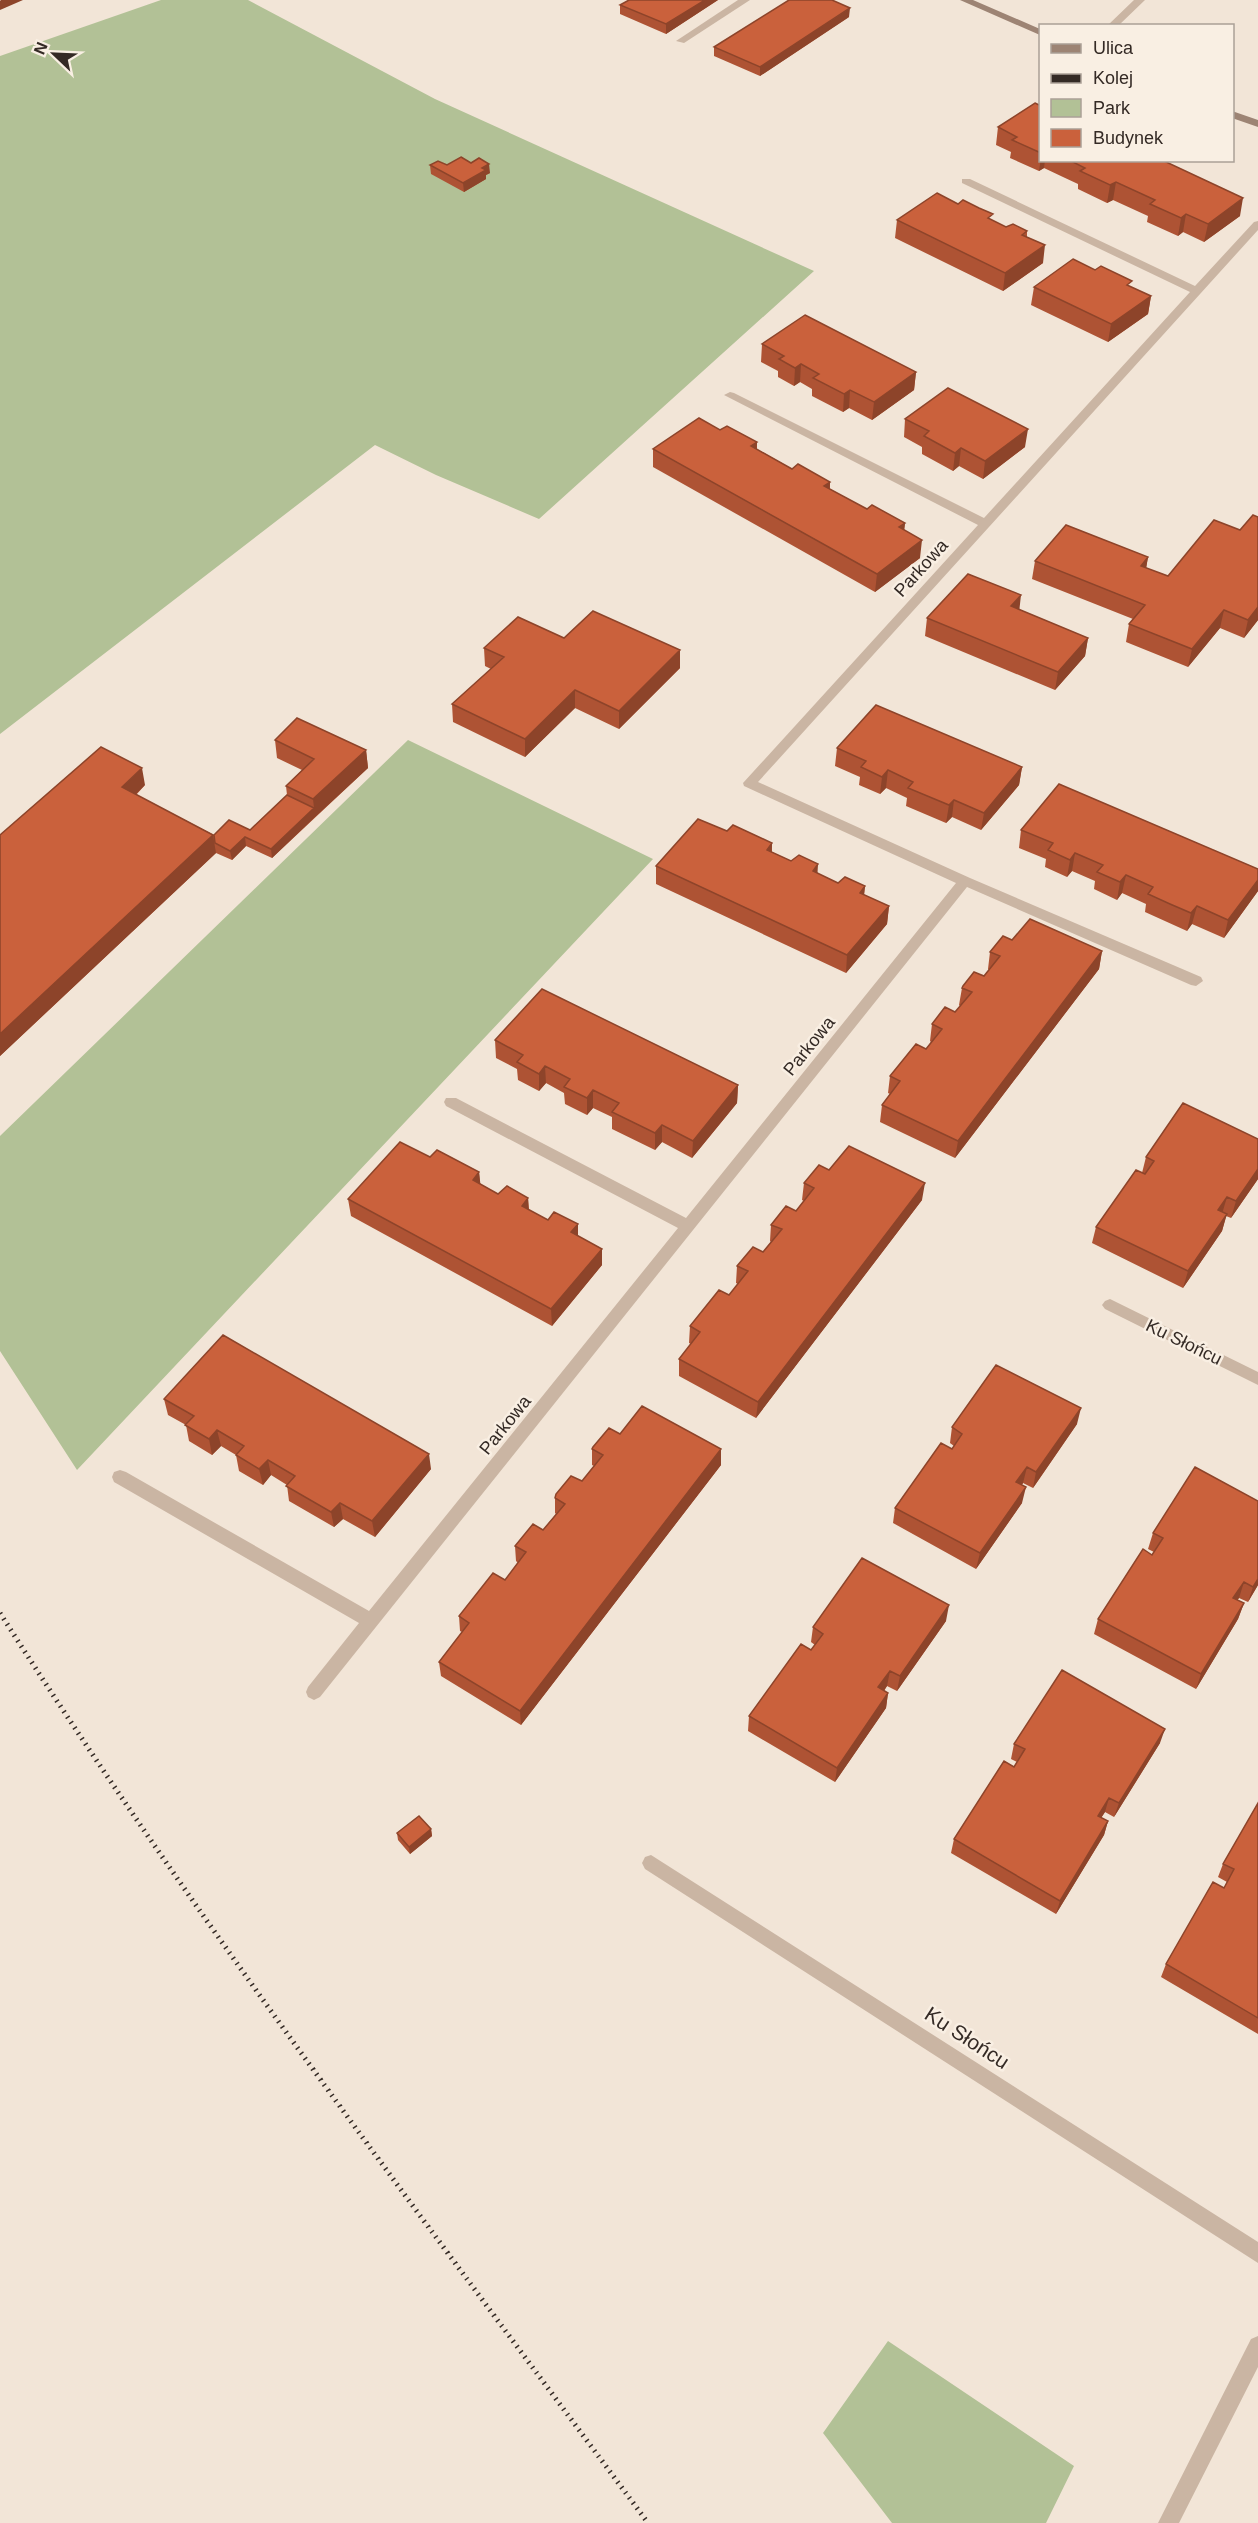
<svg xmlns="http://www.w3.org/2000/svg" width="1258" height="2523" font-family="Arial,sans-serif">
  <rect width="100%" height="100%" fill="#f2e5d7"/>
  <path fill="#b2c196" d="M 161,0 L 248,0 L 435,99 L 814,271 L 539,519 L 436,475 L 375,445 L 0,734 L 0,56 Z
    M 408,740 L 653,859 L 77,1470 L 0,1351 L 0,1136 Z
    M 888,2341 L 1074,2466 L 1046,2523 L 892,2523 L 823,2433 Z"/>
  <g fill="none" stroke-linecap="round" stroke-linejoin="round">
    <path fill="#cab5a3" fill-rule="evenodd" d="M 738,0 L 750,0 L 684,43 L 676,41 Z"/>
    <path fill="#cab5a3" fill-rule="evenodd" d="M 1134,0 L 1145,0 L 1118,26 L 1107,26 Z
      M 962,179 L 970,179 L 1195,286 L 1254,222 L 1258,221 L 1258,230 L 758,782 L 970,878 L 1201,977 L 1203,981 L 1196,986 L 1191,985 L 967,887 L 320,1697 L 314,1700 L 308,1697 L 306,1692 L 308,1687 L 359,1623 L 114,1482 L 112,1477 L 114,1472 L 120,1470 L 126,1472 L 369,1611 L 678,1228 L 446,1106 L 444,1102 L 446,1098 L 456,1098 L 686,1218 L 956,883 L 744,786 L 743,783 L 978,525 L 724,395 L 730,392 L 734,393 L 984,518 L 1190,292 L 962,183 Z
      M 1110,1299 L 1258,1372 L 1258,1385 L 1105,1309 L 1102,1305 L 1105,1301 Z
      M 651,1855 L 1258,2242 L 1258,2263 L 645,1869 L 642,1863 L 645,1857 Z
      M 1258,2336 L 1258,2367 L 1179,2523 L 1158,2523 L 1251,2339 Z"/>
    <path fill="#9d8474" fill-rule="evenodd" d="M 960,0 L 973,0 L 1040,29 L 1040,35 Z
      M 1232,111 L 1258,120 L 1258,127 L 1232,118 Z"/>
    <path stroke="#342a25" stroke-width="5" stroke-dasharray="1.5 5" stroke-linecap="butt" d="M 0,1613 C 200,1927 427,2224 648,2523"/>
  </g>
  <path fill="#ae5334" d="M 718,0 L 666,34 L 620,14 L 620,5 Z
    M 849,17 L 760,76 L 714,56 L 714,47 Z
    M 1041,106 L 1041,160 L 1162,160 L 1240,216 L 1204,242 L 1183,232 L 1178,236 L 1147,222 L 1148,216 L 1113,200 L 1107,203 L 1078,189 L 1078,184 L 1063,177 L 1044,168 L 1039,171 L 1010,158 L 1011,152 L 996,145 L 998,127 Z
    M 430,165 L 447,165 L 490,173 L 486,175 L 486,179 L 464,192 L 431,174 Z
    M 897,220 L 992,220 L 1006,227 L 1027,231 L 1027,237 L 1043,263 L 1003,291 L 895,238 Z
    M 1034,287 L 1131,287 L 1151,296 L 1148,314 L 1108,342 L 1031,305 Z
    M 762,344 L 916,372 L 914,390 L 872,420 L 849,408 L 843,412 L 812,396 L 812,389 L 800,382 L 794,386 L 778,377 L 778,371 L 761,362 Z
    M 905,419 L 1025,447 L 983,479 L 959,466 L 953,471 L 922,454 L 922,447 L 904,437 Z
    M 720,430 L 757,442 L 757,449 L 792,469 L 830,482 L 830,489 L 867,509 L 905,523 L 904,530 L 920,558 L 875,592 L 653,467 L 653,449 Z
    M 1258,517 L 1258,620 L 1244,638 L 1220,628 L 1188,667 L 1126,642 L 1129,624 L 1133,619 L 1032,579 L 1035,561 L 1148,557 L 1146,568 L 1168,576 L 1240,530 Z
    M 927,618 L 1088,638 L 1085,656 L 1055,690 L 925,636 Z
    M 564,638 L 680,668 L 619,729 L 575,708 L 525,757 L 453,722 L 452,704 L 491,669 L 485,666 L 484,648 Z
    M 275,740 L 366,750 L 368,768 L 272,858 L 246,846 L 232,860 L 216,853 L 0,1056 L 0,835 L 145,785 L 136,795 L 214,835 L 250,830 L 287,795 L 286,786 L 302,770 L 277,758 Z
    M 837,748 L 1022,767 L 1019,785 L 981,830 L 952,817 L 946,823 L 906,806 L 907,798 L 886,788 L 880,794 L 859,785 L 860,777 L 835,766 Z
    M 1021,830 L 1258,869 L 1258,891 L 1224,938 L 1192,924 L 1187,931 L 1145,912 L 1146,904 L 1122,893 L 1117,900 L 1094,889 L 1095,881 L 1072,871 L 1067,877 L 1045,867 L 1046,859 L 1019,848 Z
    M 727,831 L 772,843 L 772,852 L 838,883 L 865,886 L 864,895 L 889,906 L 887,924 L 846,973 L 656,884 L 656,866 Z
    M 1012,940 L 1102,951 L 1099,969 L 955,1158 L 880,1122 L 882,1105 L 890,1094 L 888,1093 L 890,1076 L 926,1049 L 931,1042 L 930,1041 L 932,1024 L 955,1012 L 960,1006 L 959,1005 L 962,988 L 984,976 L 989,970 L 988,969 L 990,952 Z
    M 495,1040 L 738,1085 L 737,1103 L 692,1158 L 662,1142 L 655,1150 L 612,1129 L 612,1117 L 593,1108 L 587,1115 L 565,1104 L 564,1093 L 546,1083 L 539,1091 L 518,1080 L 517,1069 L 496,1058 Z
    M 1258,1139 L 1258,1179 L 1231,1218 L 1226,1216 L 1222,1231 L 1183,1288 L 1092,1243 L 1096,1227 L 1142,1173 L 1146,1157 Z
    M 430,1157 L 479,1172 L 480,1184 L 498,1194 L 528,1198 L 529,1210 L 548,1220 L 578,1224 L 578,1236 L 602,1249 L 602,1265 L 552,1326 L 351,1216 L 348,1199 Z
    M 829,1170 L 922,1200 L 756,1418 L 679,1376 L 679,1359 L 691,1344 L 689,1343 L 690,1326 L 729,1295 L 738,1284 L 736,1283 L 737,1266 L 763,1252 L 771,1242 L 770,1241 L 771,1225 L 796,1211 L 804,1201 L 802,1200 L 804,1183 Z
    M 164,1399 L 431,1469 L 375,1537 L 343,1519 L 334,1527 L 289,1501 L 287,1485 L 271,1475 L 263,1485 L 239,1471 L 236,1455 L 221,1446 L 212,1455 L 189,1441 L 186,1425 L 168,1415 Z
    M 1077,1424 L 1033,1488 L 1023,1483 L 1022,1485 L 1022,1503 L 976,1569 L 893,1523 L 895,1508 L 954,1446 L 950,1443 L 952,1427 Z
    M 620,1434 L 721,1465 L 521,1725 L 441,1676 L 439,1662 L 462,1632 L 460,1631 L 459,1616 L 505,1580 L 518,1563 L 516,1561 L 515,1546 L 543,1530 L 556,1514 L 555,1513 L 555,1498 L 582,1481 L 594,1466 L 592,1465 L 592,1449 Z
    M 1258,1501 L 1258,1585 L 1248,1602 L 1239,1598 L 1237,1600 L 1244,1603 L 1238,1619 L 1196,1689 L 1094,1634 L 1098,1619 L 1154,1552 L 1148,1549 L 1153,1533 Z
    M 946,1621 L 897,1691 L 887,1686 L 884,1691 L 888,1693 L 886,1708 L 835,1782 L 748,1731 L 749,1716 L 811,1650 L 815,1645 L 811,1642 L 813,1627 Z
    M 1160,1743 L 1114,1817 L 1105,1812 L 1101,1818 L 1108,1821 L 1104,1835 L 1056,1914 L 951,1853 L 954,1839 L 1014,1767 L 1017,1762 L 1011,1759 L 1014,1744 Z
    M 1258,1803 L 1258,2034 L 1161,1977 L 1166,1964 L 1224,1888 L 1227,1882 L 1218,1877 L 1223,1864 Z
    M 431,1829 L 432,1836 L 410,1854 L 398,1840 L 397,1833 Z"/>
  <path fill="#8d442a" d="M 1,0 L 23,0 L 0,10 L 0,1 Z
    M 705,0 L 718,0 L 666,34 L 666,24 Z
    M 850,8 L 849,17 L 760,76 L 760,67 Z
    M 1041,158 L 1041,160 L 1045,160 L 1044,168 L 1039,171 Z
    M 489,164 L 490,173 L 486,175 L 486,179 L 464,192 L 463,183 L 482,168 Z
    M 1116,182 L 1113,200 L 1107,203 L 1110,185 Z
    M 1243,198 L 1240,216 L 1204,242 L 1208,224 Z
    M 1186,214 L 1183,232 L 1178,236 L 1181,218 Z
    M 1045,245 L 1043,263 L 1003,291 L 1005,273 Z
    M 1151,296 L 1148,314 L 1108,342 L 1111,324 Z
    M 801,364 L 800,382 L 794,386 L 795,368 Z
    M 916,372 L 914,390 L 872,420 L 874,402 Z
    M 850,390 L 849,408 L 843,412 L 844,394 Z
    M 1028,429 L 1025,447 L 983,479 L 985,461 Z
    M 757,442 L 756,460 L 751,446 Z
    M 961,448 L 959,466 L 953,471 L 955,453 Z
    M 830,482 L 829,500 L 824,486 Z
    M 905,523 L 903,541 L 899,527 Z
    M 922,540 L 920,558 L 875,592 L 877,574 Z
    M 1148,557 L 1145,575 L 1141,566 Z
    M 1021,595 L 1019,613 L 1011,606 Z
    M 1258,607 L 1258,620 L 1244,638 L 1248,620 Z
    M 1224,610 L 1220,628 L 1188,667 L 1192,649 Z
    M 1088,638 L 1085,656 L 1055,690 L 1058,672 Z
    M 680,650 L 680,668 L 619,729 L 619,711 Z
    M 575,690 L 575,708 L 525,757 L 525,739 Z
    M 366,750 L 368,768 L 315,817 L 313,799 Z
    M 1022,767 L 1019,785 L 981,830 L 984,813 Z
    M 142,768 L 145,785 L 125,805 L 122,787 Z
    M 888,770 L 886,788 L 880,794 L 882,777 Z
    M 954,800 L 952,817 L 946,823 L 949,805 Z
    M 314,808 L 315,817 L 272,858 L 271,849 Z
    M 213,835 L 216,853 L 0,1056 L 0,1034 Z
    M 245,837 L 246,846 L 232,860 L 230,851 Z
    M 772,843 L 771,861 L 767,850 Z
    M 1075,853 L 1072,871 L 1067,877 L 1070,860 Z
    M 818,864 L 817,882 L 813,871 Z
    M 1126,875 L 1122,893 L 1117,900 L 1120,882 Z
    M 1258,880 L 1258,891 L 1224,938 L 1228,920 Z
    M 865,886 L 863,904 L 860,893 Z
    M 889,906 L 887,924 L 846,973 L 847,955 Z
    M 1197,906 L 1192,924 L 1187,931 L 1191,913 Z
    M 1102,951 L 1099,969 L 955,1158 L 958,1141 Z
    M 545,1066 L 546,1083 L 539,1091 L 539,1074 Z
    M 738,1085 L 737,1103 L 692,1158 L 693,1141 Z
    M 593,1090 L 593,1108 L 587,1115 L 587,1098 Z
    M 662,1125 L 662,1142 L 655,1150 L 655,1133 Z
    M 1258,1169 L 1258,1179 L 1231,1218 L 1236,1201 Z
    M 479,1172 L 481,1189 L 473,1180 Z
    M 925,1183 L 922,1200 L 756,1418 L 758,1402 Z
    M 1227,1197 L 1222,1214 L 1218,1210 Z
    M 528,1198 L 529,1215 L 522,1206 Z
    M 1227,1214 L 1222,1231 L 1183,1288 L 1188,1271 Z
    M 578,1224 L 578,1241 L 571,1232 Z
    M 602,1249 L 602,1265 L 552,1326 L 551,1309 Z
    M 1081,1408 L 1077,1424 L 1033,1488 L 1036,1472 Z
    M 217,1430 L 221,1446 L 212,1455 L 209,1439 Z
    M 721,1449 L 721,1465 L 521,1725 L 520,1711 Z
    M 429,1454 L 431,1469 L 375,1537 L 372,1521 Z
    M 268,1460 L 271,1475 L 263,1485 L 259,1469 Z
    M 1027,1467 L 1023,1483 L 1013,1498 L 1016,1482 Z
    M 1026,1487 L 1022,1503 L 976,1569 L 980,1553 Z
    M 340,1503 L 343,1519 L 334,1527 L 331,1512 Z
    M 1258,1579 L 1258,1585 L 1248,1602 L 1253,1587 Z
    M 1244,1582 L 1239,1598 L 1228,1613 L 1233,1598 Z
    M 1244,1603 L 1238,1619 L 1196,1689 L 1201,1674 Z
    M 949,1605 L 946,1621 L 897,1691 L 900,1676 Z
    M 890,1671 L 887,1686 L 876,1702 L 878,1687 Z
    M 888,1693 L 886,1708 L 835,1782 L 837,1768 Z
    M 1165,1729 L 1160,1743 L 1114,1817 L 1119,1803 Z
    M 1109,1798 L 1105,1812 L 1093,1830 L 1098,1816 Z
    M 1108,1821 L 1104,1835 L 1056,1914 L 1060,1901 Z
    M 431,1829 L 432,1836 L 410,1854 L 409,1847 Z"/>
  <path fill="#ca613c" stroke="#8d442a" stroke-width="1.5" d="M 629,0 L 705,0 L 666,24 L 620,5 Z
    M 789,0 L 832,0 L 850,8 L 760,67 L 714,47 Z
    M 1035,103 L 1041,106 L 1041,153 L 1012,140 L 1017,137 L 998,127 Z
    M 461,157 L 471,163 L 479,158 L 489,164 L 482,168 L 486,170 L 463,183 L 430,165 L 438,161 L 447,165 Z
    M 1069,160 L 1162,160 L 1243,198 L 1208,224 L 1186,214 L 1181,218 L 1150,204 L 1155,200 L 1116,182 L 1110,185 L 1080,171 L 1085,168 Z
    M 937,193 L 958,204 L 963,200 L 979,208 L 993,214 L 988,218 L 1006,227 L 1013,224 L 1027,231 L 1022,235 L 1045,245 L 1005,273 L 897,220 Z
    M 1073,259 L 1095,270 L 1101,266 L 1132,281 L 1127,285 L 1151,296 L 1111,324 L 1034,287 Z
    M 805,315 L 916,372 L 874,402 L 850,390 L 844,394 L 813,378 L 819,374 L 801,364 L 795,368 L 779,359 L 784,356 L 762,344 Z
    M 948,388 L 1028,429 L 985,461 L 961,448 L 955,453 L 924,436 L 929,431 L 905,419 Z
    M 699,418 L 720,430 L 727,426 L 757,442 L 751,446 L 792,469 L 798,464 L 830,482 L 824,486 L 867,509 L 872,505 L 905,523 L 899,527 L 922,540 L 877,574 L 653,449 Z
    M 1253,515 L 1258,517 L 1258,607 L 1248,620 L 1224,610 L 1192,649 L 1129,624 L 1145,605 L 1035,561 L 1066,525 L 1148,557 L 1141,566 L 1168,576 L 1214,520 L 1240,530 Z
    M 968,574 L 1021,595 L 1011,606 L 1088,638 L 1058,672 L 927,618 Z
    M 593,611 L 680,650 L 619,711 L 575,690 L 525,739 L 452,704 L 504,657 L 484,648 L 518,617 L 564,638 Z
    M 876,705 L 1022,767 L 984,813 L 954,800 L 949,805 L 908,788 L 913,782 L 888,770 L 882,777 L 861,767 L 866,761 L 837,748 Z
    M 297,718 L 366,750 L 313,799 L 286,786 L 314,759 L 275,740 Z
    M 101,747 L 142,768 L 122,787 L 213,835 L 0,1034 L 0,835 Z
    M 1059,784 L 1258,869 L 1258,880 L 1228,920 L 1197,906 L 1191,913 L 1170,904 L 1148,894 L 1153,887 L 1126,875 L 1120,882 L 1097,872 L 1103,865 L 1075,853 L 1070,860 L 1048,850 L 1053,843 L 1021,830 Z
    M 287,795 L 314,808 L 271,849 L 245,837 L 230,851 L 215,843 L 214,835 L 229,820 L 250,830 Z
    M 698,819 L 727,831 L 733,825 L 772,843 L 767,850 L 791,861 L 799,855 L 818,864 L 813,871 L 838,883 L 845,877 L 865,886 L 860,893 L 889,906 L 847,955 L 656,866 Z
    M 1030,919 L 1102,951 L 958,1141 L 882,1105 L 900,1081 L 890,1076 L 916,1044 L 926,1049 L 942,1029 L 932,1024 L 945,1007 L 955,1012 L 972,992 L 962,988 L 963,986 L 974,972 L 984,976 L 1000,956 L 990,952 L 1003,936 L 1012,940 Z
    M 542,989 L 738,1085 L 693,1141 L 662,1125 L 655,1133 L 612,1112 L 619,1103 L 593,1090 L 587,1098 L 564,1087 L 570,1079 L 545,1066 L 539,1074 L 517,1062 L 523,1055 L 495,1040 Z
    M 1183,1103 L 1258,1139 L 1258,1169 L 1236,1201 L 1227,1197 L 1218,1210 L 1227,1214 L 1188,1271 L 1096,1227 L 1136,1170 L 1145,1174 L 1154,1161 L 1146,1157 Z
    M 400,1142 L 430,1157 L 437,1150 L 479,1172 L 473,1180 L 498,1194 L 507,1186 L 528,1198 L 522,1206 L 548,1220 L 554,1212 L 578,1224 L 571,1232 L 602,1249 L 551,1309 L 348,1199 Z
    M 849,1146 L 925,1183 L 758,1402 L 679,1359 L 700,1332 L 690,1326 L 719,1290 L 729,1295 L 748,1271 L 737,1266 L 753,1247 L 763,1252 L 782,1229 L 771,1225 L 786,1206 L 796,1211 L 814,1188 L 804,1183 L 819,1165 L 829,1170 Z
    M 223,1335 L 429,1454 L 372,1521 L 340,1503 L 331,1512 L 286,1486 L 295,1476 L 268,1460 L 259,1469 L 236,1455 L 244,1446 L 217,1430 L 209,1439 L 185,1425 L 194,1416 L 164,1399 Z
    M 996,1365 L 1081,1408 L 1036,1472 L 1027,1467 L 1016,1482 L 1026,1487 L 980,1553 L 895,1508 L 941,1443 L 952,1449 L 962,1434 L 952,1427 Z
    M 642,1406 L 721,1449 L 520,1711 L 439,1662 L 469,1623 L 459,1616 L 493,1573 L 505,1580 L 526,1552 L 515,1546 L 533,1524 L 543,1530 L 565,1504 L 555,1498 L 556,1494 L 571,1476 L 582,1481 L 603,1455 L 592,1449 L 593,1447 L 609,1428 L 620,1434 Z
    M 1195,1467 L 1258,1501 L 1258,1579 L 1253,1587 L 1244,1582 L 1233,1598 L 1244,1603 L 1201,1674 L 1098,1619 L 1143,1549 L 1152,1555 L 1163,1538 L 1153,1533 Z
    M 862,1558 L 949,1605 L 900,1676 L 890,1671 L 878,1687 L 888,1693 L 837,1768 L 749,1716 L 801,1644 L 811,1650 L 823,1634 L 813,1627 Z
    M 1062,1670 L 1165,1729 L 1119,1803 L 1109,1798 L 1098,1816 L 1108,1821 L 1060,1901 L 954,1839 L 1004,1761 L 1014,1767 L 1025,1749 L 1014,1744 Z
    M 1258,1803 L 1258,2018 L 1166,1964 L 1213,1882 L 1224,1888 L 1234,1869 L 1223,1864 Z
    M 419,1816 L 431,1829 L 409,1847 L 397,1833 Z"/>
  <g text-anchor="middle" stroke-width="5" stroke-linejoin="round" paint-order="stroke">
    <g font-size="18" fill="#342a25" stroke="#f9efe3">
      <text transform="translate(921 568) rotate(-48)" y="6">Parkowa</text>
      <text transform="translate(809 1046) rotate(-51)" y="6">Parkowa</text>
      <text transform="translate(1184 1342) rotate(26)" y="6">Ku Słońcu</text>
      <text transform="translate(505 1425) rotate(-51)" y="6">Parkowa</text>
    </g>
    <g font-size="21" fill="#342a25" stroke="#f9efe3">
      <text transform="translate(967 2038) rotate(33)" y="7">Ku Słońcu</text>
    </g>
  </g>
  <rect x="1039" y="24" width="195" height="138" fill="#f9efe3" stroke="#aaa097" stroke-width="1.5"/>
  <rect x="1051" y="44" width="30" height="9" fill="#9d8474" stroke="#aaa097" stroke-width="1.5"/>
  <text x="1093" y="54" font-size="18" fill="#342a25">Ulica</text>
  <rect x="1051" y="74" width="30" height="9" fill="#342a25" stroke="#aaa097" stroke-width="1.5"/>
  <text x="1093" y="84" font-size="18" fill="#342a25">Kolej</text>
  <rect x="1051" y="99" width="30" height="18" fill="#b2c196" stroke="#aaa097" stroke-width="1.5"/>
  <text x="1093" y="114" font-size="18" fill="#342a25">Park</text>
  <rect x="1051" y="129" width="30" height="18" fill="#ca613c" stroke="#aaa097" stroke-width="1.5"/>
  <text x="1093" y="144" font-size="18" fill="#342a25">Budynek</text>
  <g transform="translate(54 54) rotate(293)" stroke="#f9efe3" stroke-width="4.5" paint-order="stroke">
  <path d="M0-4.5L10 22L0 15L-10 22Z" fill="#342a25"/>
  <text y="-9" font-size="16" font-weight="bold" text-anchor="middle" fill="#342a25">N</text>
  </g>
</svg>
